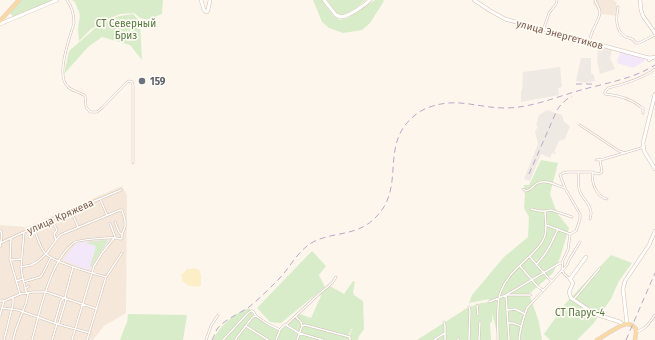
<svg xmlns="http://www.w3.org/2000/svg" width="655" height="340" font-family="'Fira Sans',sans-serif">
  <rect width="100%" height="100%" fill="#fdf6ec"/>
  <path fill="#f5e8da" d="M 594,0 L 614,0 L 614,1 L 617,2 L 616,5 L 619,6 L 618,16 L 602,14 L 599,12 L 593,3 Z
    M 122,186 L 127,195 L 126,313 L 104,326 L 93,340 L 0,340 L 0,225 L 27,227 Z"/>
  <path fill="#efe9e4" d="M 598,47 L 612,50 L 610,58 L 615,69 L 600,74 L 597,61 Z
    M 581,58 L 591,58 L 591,73 L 594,75 L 595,81 L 585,83 L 576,81 Z
    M 560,67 L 562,87 L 558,88 L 559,95 L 521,102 L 521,91 L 522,91 L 523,72 Z
    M 547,110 L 562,115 L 564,122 L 570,126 L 565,139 L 559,141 L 554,152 L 556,153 L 555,154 L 552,153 L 550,158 L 541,154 L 530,181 L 524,179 L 538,144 L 535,132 L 538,126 L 536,125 L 539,115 Z"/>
  <path fill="#f3e8fa" d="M 620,52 L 644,58 L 645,61 L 633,68 L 617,63 Z
    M 105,240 L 109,241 L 91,268 L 88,270 L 63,260 L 77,243 L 81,242 Z"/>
  <path fill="#d8ecc9" d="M 21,0 L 54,0 L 18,15 L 14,16 L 11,15 L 10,12 Z
    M 72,0 L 163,0 L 162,14 C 149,19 145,23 134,13 L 120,14 L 103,21 L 120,16 L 133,14 L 140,22 L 142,60 L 130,45 L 102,37 L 88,47 L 64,74 L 69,51 L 100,24 L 91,29 L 79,41 L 78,29 L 80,15 L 75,2 Z
    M 313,0 L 322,0 L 333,15 L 340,20 L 347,18 L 375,0 L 383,0 L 384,1 L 370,23 L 362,30 L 343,33 L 329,28 L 322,22 Z
    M 327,0 L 366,0 C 358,6 349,15 339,16 Z
    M 541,160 L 558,163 L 550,194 L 557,213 L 569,228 L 560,258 L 553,273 L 529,294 L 539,322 L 542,340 L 499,340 L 492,313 L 492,322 L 490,323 L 491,340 L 417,340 L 467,308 L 481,303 L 490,302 L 489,299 L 469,303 L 472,295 L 504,257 L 528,237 L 529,217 L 524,208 L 525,195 L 524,185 L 529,185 Z
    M 105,240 L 108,241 L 91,267 L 90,266 L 96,247 L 94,245 L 87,243 L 87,242 Z
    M 312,251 L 326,266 L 319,275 L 325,287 L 281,323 L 270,322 L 257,308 Z
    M 611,255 L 632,263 L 619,281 L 611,299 L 593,324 L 577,340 L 550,340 L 544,334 L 566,303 Z
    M 353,281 L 355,282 L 353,292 L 354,295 L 363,301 L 364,329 L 359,336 L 358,340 L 350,340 L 350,335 L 353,326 L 349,334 L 349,340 L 277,340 L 281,330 L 300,314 L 311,318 L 321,296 L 320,294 L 330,286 L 344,294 Z
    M 249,308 L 254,316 L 234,340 L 213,340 C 220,325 234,314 249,308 Z
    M 128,314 L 187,315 L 183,340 L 120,340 L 126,324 L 127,323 Z
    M 254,317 L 256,317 L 279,330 L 276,340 L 235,340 Z"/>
  <path fill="#fcefc7" d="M 194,268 L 199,270 L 201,275 L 201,286 C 194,287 187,287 182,280 L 182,279 L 181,274 L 183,274 L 187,269 L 191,269 Z"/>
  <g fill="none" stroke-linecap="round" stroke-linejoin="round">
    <defs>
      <path id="street" d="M 67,0 C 72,7 74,15 74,23 C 70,37 55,76 68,87 C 72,91 80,92 85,96 L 86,106
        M 618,7 C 616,18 615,31 626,37 C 627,38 630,38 632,39 C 633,40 635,42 636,43 L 639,43 L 655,35
        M 544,28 L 549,13 L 556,4 L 557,0
        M 589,41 C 591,36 592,31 595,26 C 600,14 603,14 595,1 L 596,0
        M 647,57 L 649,61 L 653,58
        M 86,107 L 90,112 L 97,112 L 102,108 L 126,83 L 129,81 L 132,82 L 133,85 L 133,163
        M 643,113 L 643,108 L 641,107 C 630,98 618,95 605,94 L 605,92 L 608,88 C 624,84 642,79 655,69
        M 580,125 L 619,151 L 625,153
        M 596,160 L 604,159 L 641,148 L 643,146
        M 578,172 C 579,178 578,183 579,189 C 581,199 595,206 590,219
        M 593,172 C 593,175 592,179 593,182 C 594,189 600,198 607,199
        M 523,189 L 526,191 C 531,190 532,187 536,184 C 545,178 557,186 565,188
        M 100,199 L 107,215
        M 71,211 L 78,227
        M 545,211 L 551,210 L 572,217
        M 51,219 L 57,230 L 54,234 L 56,240
        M 110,223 L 115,237
        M 546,225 L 570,234
        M 33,227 C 37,235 39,246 45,253 C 54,263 92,273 106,277
        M 0,231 L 1,231 L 2,235 L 0,247
        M 11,238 L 10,259 L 20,294
        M 0,243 L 52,219 L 121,190
        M 530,257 L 551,281
        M 11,260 L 21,259
        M 536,265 C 548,252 551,244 558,229
        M 520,266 L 538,287 L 543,290
        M 21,267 L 31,265 L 37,262 L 46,254 L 60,235 L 120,210 L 122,210 L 125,220 L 125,227 L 122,234
        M 570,279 L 564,274 L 562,269 L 563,260 L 568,250 L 570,234 L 576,231 L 580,219 L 580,214 L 565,188 L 560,175 L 563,173 L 568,172 L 591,172 L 599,174 L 602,172 L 600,160
        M 16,281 L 23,279
        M 23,282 L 40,277 L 42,275 L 51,257
        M 25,289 L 29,286
        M 574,299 L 600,268
        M 0,301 L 4,301 L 20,294 L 27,293 L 33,292 L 46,292 L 97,309
        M 489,302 L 506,295 L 560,263 L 562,263
        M 477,305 L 478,315
        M 2,308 L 18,310 L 57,324 L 90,333
        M 507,310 L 515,309 L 525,314
        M 0,315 L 4,301
        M 295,316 L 301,322 L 302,326 L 297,340
        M 444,322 L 445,326 L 445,340
        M 56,323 L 55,322 L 61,301 L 64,298
        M 508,323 L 513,323 L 521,326
        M 286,325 L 299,333 L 323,340
        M 246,326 L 268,340
        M 302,326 L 305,325 L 350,337 L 350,340
        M 636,332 C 645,330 650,322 655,315
        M 4,340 L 13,304 L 13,297
        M 13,340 L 16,329 L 26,303 L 28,294 L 26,291 L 22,275 L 21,267 L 24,232
        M 32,340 C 40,312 50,259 75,242 C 79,240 111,237 115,238 C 117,238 119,239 121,239 L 122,238 L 122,235 L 119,232 L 115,222
        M 52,340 L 57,324 L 59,323 L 66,300 L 65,297 L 73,267
        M 72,340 L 94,266 L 102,253 L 115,237
        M 87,340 L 106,277 L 122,253
        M 206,340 L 211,326 L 218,315
        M 223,340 L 248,313 L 251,311 L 253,311 L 256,316
        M 235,340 L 251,319 L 253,317 L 256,316 L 266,323 L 280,330
        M 276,340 L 280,330 L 284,325 L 286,325 L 320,293 L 332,283 L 336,277
        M 434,340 L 445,333
        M 458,340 L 458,338
        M 469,340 L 470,311 L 469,307
        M 479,340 L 480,322
        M 498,340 C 498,327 496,301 501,291 C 507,275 521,265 533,253 C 537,249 542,244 544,238 C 548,230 545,220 545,211 L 539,211 L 531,209
        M 509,340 L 506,295 L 531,295
        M 519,340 C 520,329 523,319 527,308 L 567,265 L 569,260 L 580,242"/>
      <path id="secondary" d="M 201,0 L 204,10 L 207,12 L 208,10 L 210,0
        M 324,0 L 336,15 L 341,17 C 349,16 364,6 370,0
        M 474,0 L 489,10 L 505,19 L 645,57 L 650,58 L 655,57
        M 640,0 L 641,10 L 643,16 L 655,33
        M 0,24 L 57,0
        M 655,94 L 643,143 L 644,151 L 655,169
        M 586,257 L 570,279 L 573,283 L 569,292 L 571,298 L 595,314 L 620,322 L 623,325
        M 627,324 L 623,289 L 625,281 L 649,245 L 655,231"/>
      <path id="primary" d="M 0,21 L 19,0
        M 597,340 C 604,336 621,324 627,324 C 631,324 634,326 636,329 L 636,333 L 635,340"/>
    </defs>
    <use href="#street" stroke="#d1beb0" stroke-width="2.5"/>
    <use href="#secondary" stroke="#d6c0b0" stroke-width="4"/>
    <use href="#primary" stroke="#dad1cd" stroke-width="4.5"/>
    <use href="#street" stroke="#fff" stroke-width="1.5"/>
    <use href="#secondary" stroke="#fff" stroke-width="3"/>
    <use href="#primary" stroke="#fbd9a5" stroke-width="3.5"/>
    <path stroke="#b9a8c9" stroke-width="1" stroke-dasharray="6 4" stroke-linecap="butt" d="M 576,84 L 593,84
      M 529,174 L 557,110 C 561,104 565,100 572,96
      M 212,340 C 214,337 215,333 217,329 C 225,319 239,314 249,307 C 259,299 269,289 278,280 C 290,268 297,251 313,242 C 334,231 357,237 376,217 C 404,189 383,153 406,124 C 413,116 420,110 430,107 C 457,97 478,108 505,108 C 531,108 556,97 581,90 C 606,83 633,79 655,65
      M 626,340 L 655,273"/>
  </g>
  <circle fill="#6b7280" stroke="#fffaf3" stroke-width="1.5" cx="142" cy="81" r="4"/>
  <g text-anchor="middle" stroke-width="3.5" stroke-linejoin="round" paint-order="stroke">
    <g font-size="10" fill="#537a41" stroke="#fffaf3">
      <text x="126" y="27">СТ Северный<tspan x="126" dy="12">Бриз</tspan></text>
      <text x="580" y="316">СТ Парус-4</text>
    </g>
    <g font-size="10" fill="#7a5c4d" stroke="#fffaf3">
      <text transform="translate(560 34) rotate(15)" y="4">улица Энергетиков</text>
      <text transform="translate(60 216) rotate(-24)" y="4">улица Кряжева</text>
    </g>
    <g font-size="10" font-weight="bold" fill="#5b616d" stroke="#fffaf3" text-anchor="start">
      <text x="150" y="85">159</text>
    </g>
  </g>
</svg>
